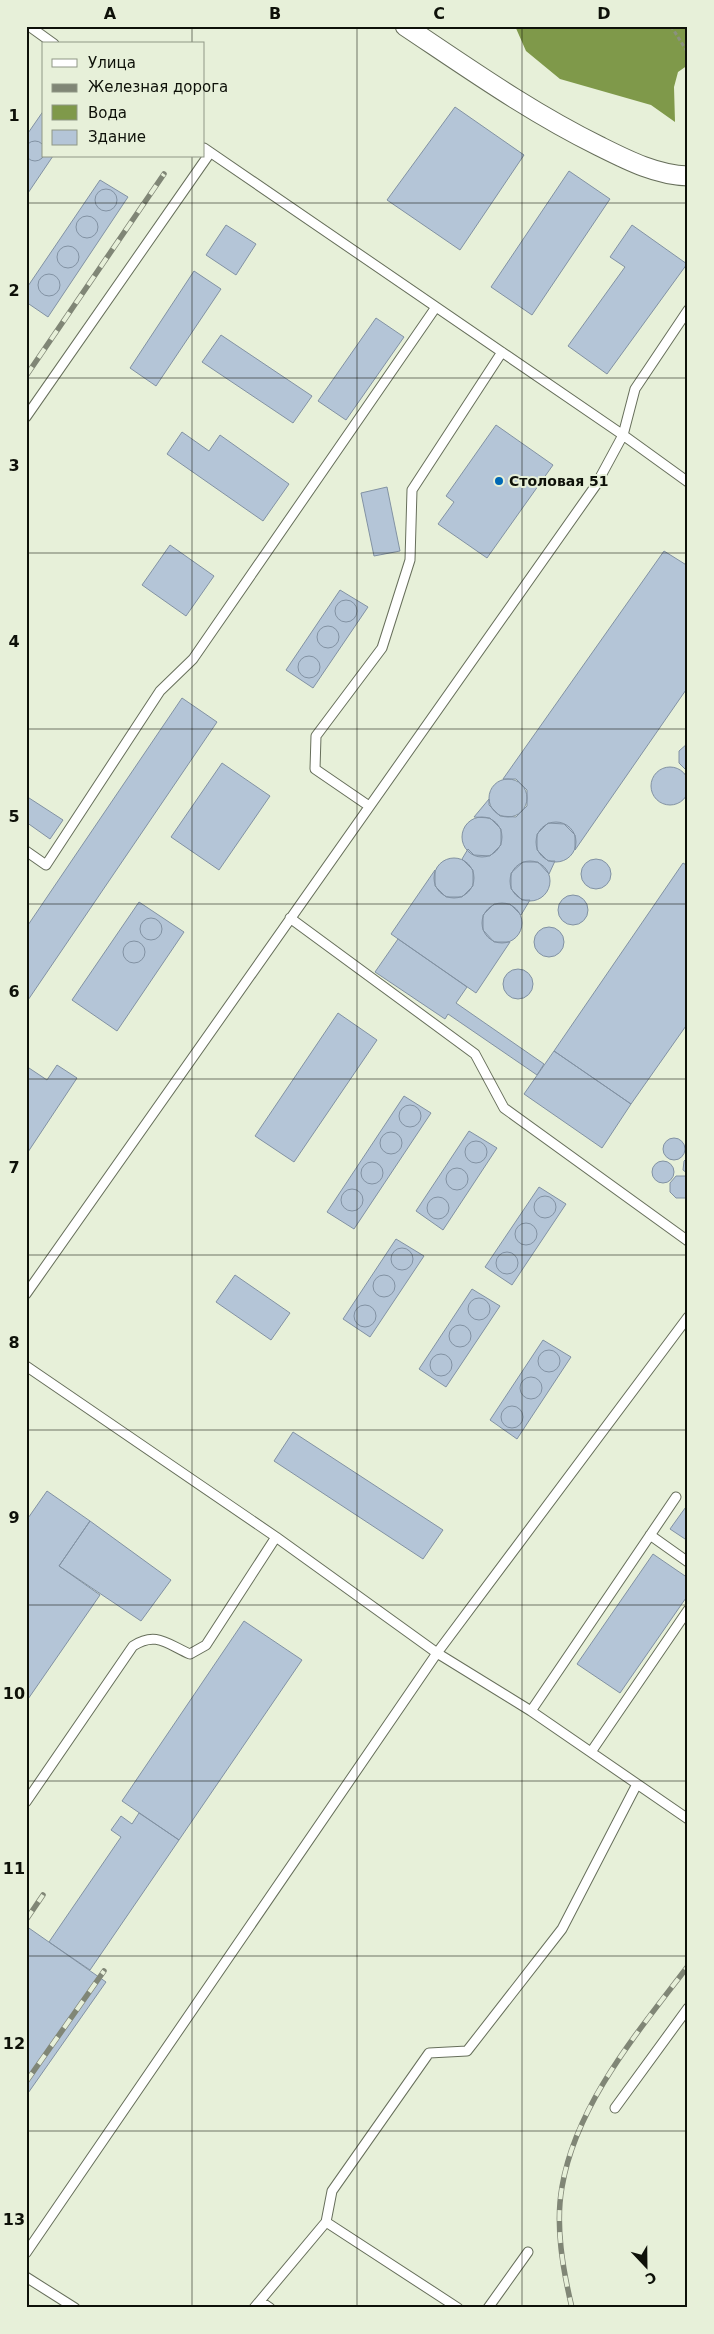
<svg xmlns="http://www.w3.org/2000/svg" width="714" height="2334" font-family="'DejaVu Sans',sans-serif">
  <rect width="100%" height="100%" fill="#e7f0d9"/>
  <path fill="#7f994a" d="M 515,26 L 688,26 L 688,65 L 678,72 L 674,87 L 675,122 L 651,105 L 560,79 L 526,51 Z"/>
  <path fill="#b4c5d7" stroke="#8292a3" d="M 455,107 L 524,155 L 460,250 L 387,200 Z
    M 44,110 L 44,156 L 53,156 L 26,196 L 26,136 Z
    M25 151a10 10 0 1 1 20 0a10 10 0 1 1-20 0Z
    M 569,171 L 610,199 L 532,315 L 491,287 Z
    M 100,180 L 128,197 L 48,317 L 26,302 L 26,289 Z
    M95 200a11 11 0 1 1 22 0a11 11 0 1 1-22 0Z
    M76 227a11 11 0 1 1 22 0a11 11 0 1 1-22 0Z
    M 226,225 L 256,244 L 236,275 L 206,255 Z
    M 632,225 L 687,264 L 607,374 L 568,346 L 625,267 L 610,257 Z
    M57 257a11 11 0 1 1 22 0a11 11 0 1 1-22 0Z
    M 194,271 L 221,289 L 156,386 L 130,368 Z
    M38 285a11 11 0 1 1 22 0a11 11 0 1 1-22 0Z
    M 376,318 L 404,337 L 346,420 L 318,401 Z
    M 221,335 L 312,396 L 293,423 L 202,362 Z
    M 496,425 L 553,465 L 487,558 L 438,524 L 454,502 L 446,496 Z
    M 182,432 L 209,451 L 220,435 L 289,484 L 263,521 L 167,454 Z
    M 387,487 L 400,551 L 374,556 L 361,493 Z
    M 170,545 L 214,576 L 186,616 L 142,585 Z
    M 664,551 L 688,566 L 688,687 L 575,850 L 575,835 L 564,824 L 548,823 L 537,834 L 537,850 L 548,861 L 555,861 L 549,874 L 538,862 L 523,862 L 511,873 L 511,889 L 522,900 L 530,900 L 521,915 L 510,904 L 494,904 L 483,915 L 483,930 L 494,942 L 510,942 L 476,993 L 391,934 L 435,870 L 435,886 L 446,897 L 462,897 L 473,886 L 473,870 L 462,859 L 468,849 L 474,855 L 490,856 L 501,845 L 501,829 L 490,818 L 474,817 L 489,799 L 489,805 L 500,816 L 516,817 L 527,806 L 527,790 L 516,779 L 503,779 Z
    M 340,590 L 368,607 L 313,688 L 286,670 Z
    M335 611a11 11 0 1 1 22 0a11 11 0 1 1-22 0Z
    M317 637a11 11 0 1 1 22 0a11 11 0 1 1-22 0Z
    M298 667a11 11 0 1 1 22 0a11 11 0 1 1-22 0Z
    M 182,698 L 217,722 L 26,1003 L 26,928 Z
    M 688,743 L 688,772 L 679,763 L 679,751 Z
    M 222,763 L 270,796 L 219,870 L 171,837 Z
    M651 786a19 19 0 1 1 38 0a19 19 0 1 1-38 0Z
    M489 798a19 19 0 1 1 38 0a19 19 0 1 1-38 0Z
    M 26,796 L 63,820 L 50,839 L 26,822 Z
    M462 837a20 20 0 1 1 40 0a20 20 0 1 1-40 0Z
    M536 842a20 20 0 1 1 40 0a20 20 0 1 1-40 0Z
    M434 878a20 20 0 1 1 40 0a20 20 0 1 1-40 0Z
    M581 874a15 15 0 1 1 30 0a15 15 0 1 1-30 0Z
    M510 881a20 20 0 1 1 40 0a20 20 0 1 1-40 0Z
    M 683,863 L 688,866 L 688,1023 L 631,1104 L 554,1051 Z
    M558 910a15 15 0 1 1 30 0a15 15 0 1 1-30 0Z
    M 139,902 L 184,932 L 117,1031 L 72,1000 Z
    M482 923a20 20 0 1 1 40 0a20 20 0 1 1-40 0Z
    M140 929a11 11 0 1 1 22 0a11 11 0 1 1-22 0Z
    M534 942a15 15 0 1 1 30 0a15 15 0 1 1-30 0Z
    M 398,939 L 467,987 L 456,1003 L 544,1064 L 537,1075 L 448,1014 L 445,1019 L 375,972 Z
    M123 952a11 11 0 1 1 22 0a11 11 0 1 1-22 0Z
    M503 984a15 15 0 1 1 30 0a15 15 0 1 1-30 0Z
    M 338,1013 L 377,1040 L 294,1162 L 255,1136 Z
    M 554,1051 L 631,1104 L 602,1148 L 524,1094 Z
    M 57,1065 L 77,1078 L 26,1155 L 26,1066 L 47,1080 Z
    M 404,1096 L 431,1113 L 354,1229 L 327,1212 Z
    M399 1116a11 11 0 1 1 22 0a11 11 0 1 1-22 0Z
    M 469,1131 L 497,1148 L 443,1230 L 416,1211 Z
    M380 1143a11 11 0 1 1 22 0a11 11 0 1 1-22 0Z
    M663 1149a11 11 0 1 1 22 0a11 11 0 1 1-22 0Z
    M465 1152a11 11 0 1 1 22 0a11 11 0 1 1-22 0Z
    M 688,1157 L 688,1174 L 683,1170 L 684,1161 Z
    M652 1172a11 11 0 1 1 22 0a11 11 0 1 1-22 0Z
    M361 1173a11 11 0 1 1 22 0a11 11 0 1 1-22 0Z
    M446 1179a11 11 0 1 1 22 0a11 11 0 1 1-22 0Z
    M 676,1176 L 685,1176 L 688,1179 L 688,1195 L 685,1198 L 676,1198 L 670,1192 L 670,1183 Z
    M 539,1187 L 566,1204 L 512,1285 L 485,1267 Z
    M341 1200a11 11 0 1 1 22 0a11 11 0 1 1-22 0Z
    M534 1207a11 11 0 1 1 22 0a11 11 0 1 1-22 0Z
    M427 1208a11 11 0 1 1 22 0a11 11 0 1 1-22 0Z
    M515 1234a11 11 0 1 1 22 0a11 11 0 1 1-22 0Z
    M 396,1239 L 424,1256 L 370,1337 L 343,1319 Z
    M391 1259a11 11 0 1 1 22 0a11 11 0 1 1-22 0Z
    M496 1263a11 11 0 1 1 22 0a11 11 0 1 1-22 0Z
    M 235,1275 L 290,1313 L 271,1340 L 216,1302 Z
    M373 1286a11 11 0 1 1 22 0a11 11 0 1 1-22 0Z
    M 472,1289 L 500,1306 L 446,1387 L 419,1369 Z
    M468 1309a11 11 0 1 1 22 0a11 11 0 1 1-22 0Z
    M354 1316a11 11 0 1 1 22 0a11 11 0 1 1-22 0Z
    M449 1336a11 11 0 1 1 22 0a11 11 0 1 1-22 0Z
    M 543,1340 L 571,1357 L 517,1439 L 490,1420 Z
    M538 1361a11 11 0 1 1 22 0a11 11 0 1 1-22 0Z
    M430 1365a11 11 0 1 1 22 0a11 11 0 1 1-22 0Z
    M520 1388a11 11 0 1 1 22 0a11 11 0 1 1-22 0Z
    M501 1417a11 11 0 1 1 22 0a11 11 0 1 1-22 0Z
    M 293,1432 L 443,1530 L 423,1559 L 274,1461 Z
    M 47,1491 L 90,1521 L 59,1566 L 100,1595 L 26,1702 L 26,1521 Z
    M 688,1504 L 688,1541 L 670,1529 Z
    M 90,1521 L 171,1580 L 141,1621 L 59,1566 Z
    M 653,1554 L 688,1578 L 688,1595 L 620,1693 L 577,1664 Z
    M 244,1621 L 302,1660 L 179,1840 L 122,1801 Z
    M 139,1813 L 179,1840 L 90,1970 L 49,1942 L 121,1837 L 111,1830 L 121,1816 L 132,1824 Z
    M 26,1926 L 106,1982 L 26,2096 Z"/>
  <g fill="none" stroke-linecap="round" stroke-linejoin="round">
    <defs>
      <path id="lane" d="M 29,26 L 54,44
        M 204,148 L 623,435 L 688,482
        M 26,417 L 210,153
        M 369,806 L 315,769 L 316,736 L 382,648 L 410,560 L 412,490 L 502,352
        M 26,851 L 46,865 L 160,691 L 193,659 L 436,307
        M 290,918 L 475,1054 L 504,1108 L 688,1241
        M 26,1294 L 596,485 L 623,435 L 635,389 L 688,310
        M 26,1366 L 276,1537 L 437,1653 L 531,1711 L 688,1819
        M 650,1535 L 688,1562
        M 531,1711 L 676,1497
        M 591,1752 L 688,1610
        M 26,1802 L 133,1646 C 156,1631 167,1644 190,1654 L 206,1645 L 276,1537
        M 615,2108 L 688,2008
        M 326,2222 L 458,2308
        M 26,2253 L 437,1653 L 688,1317
        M 26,2277 L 75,2308
        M 260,2301 L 270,2308
        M 254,2308 L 326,2222 L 332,2191 L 429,2053 L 467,2051 L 562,1929 L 637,1784
        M 488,2308 L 528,2252"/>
      <path id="street" d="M 405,26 C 468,68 530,112 599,146 C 627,160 656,175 688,176"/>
    </defs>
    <use href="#lane" stroke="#676f5b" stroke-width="11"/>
    <use href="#street" stroke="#676f5b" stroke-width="21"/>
    <path stroke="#8b9180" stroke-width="3" stroke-dasharray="4 2.5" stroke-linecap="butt" d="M 671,26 L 688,53"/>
    <use href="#lane" stroke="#fff" stroke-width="9"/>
    <use href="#street" stroke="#fff" stroke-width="19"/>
    <defs>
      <path id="rail" d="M 26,376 L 164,174
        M 26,1920 L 43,1895
        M 26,2082 L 104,1971
        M 572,2308 C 563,2270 555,2226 562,2187 C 576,2104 638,2032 688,1966"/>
    </defs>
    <use href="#rail" stroke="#808676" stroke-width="5.5"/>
    <use href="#rail" stroke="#e7f0d9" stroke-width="4" stroke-dasharray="11" stroke-linecap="butt"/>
  </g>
  <path fill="none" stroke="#0e1109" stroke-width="1" stroke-opacity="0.55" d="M 192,26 L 192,44M 357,26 L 357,2308M 522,26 L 522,2308M 192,156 L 192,2308M 26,203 L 688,203M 26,378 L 688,378M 26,553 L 688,553M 26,729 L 688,729M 26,904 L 688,904M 26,1079 L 688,1079M 26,1255 L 688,1255M 26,1430 L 688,1430M 26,1605 L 688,1605M 26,1781 L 688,1781M 26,1956 L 688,1956M 26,2131 L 688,2131"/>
  <circle fill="#0069b5" stroke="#e7f0d9" stroke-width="2" cx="499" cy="481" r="5"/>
  <g text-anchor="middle" stroke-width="4" stroke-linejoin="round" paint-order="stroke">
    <g font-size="14" font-weight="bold" fill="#0e1109" stroke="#e7f0d9" text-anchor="start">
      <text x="509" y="486">Столовая 51</text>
    </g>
  </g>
  <rect width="714" height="2334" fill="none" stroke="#e7f0d9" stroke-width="55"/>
  <rect x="42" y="42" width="162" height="115" fill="#e7f0d9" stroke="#909786"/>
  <rect x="52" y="59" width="25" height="8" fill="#ffffff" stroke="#909786"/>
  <text x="88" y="68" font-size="15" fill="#0e1109">Улица</text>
  <rect x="52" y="84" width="25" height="8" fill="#808676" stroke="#909786"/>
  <text x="88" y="92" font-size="15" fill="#0e1109">Железная дорога</text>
  <rect x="52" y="105" width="25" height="15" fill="#7f994a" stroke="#909786"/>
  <text x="88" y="118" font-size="15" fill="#0e1109">Вода</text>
  <rect x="52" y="130" width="25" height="15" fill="#b4c5d7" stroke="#909786"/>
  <text x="88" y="142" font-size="15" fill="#0e1109">Здание</text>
  <g transform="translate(646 2266) rotate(158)" stroke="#e7f0d9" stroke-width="4" paint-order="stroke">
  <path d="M0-4L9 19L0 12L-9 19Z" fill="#0e1109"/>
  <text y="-8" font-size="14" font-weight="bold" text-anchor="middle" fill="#0e1109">С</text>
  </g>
  <rect x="28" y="28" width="658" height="2278" fill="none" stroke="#0e1109" stroke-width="2"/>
  <g font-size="16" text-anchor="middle" font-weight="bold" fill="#0e1109">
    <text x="110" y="19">A</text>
    <text x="275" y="19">B</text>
    <text x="439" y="19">C</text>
    <text x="604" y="19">D</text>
    <text x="14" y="121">1</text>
    <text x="14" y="296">2</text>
    <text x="14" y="471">3</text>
    <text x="14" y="647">4</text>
    <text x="14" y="822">5</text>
    <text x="14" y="997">6</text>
    <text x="14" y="1173">7</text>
    <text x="14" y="1348">8</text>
    <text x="14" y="1523">9</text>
    <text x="14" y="1699">10</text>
    <text x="14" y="1874">11</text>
    <text x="14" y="2049">12</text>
    <text x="14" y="2225">13</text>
  </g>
</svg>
